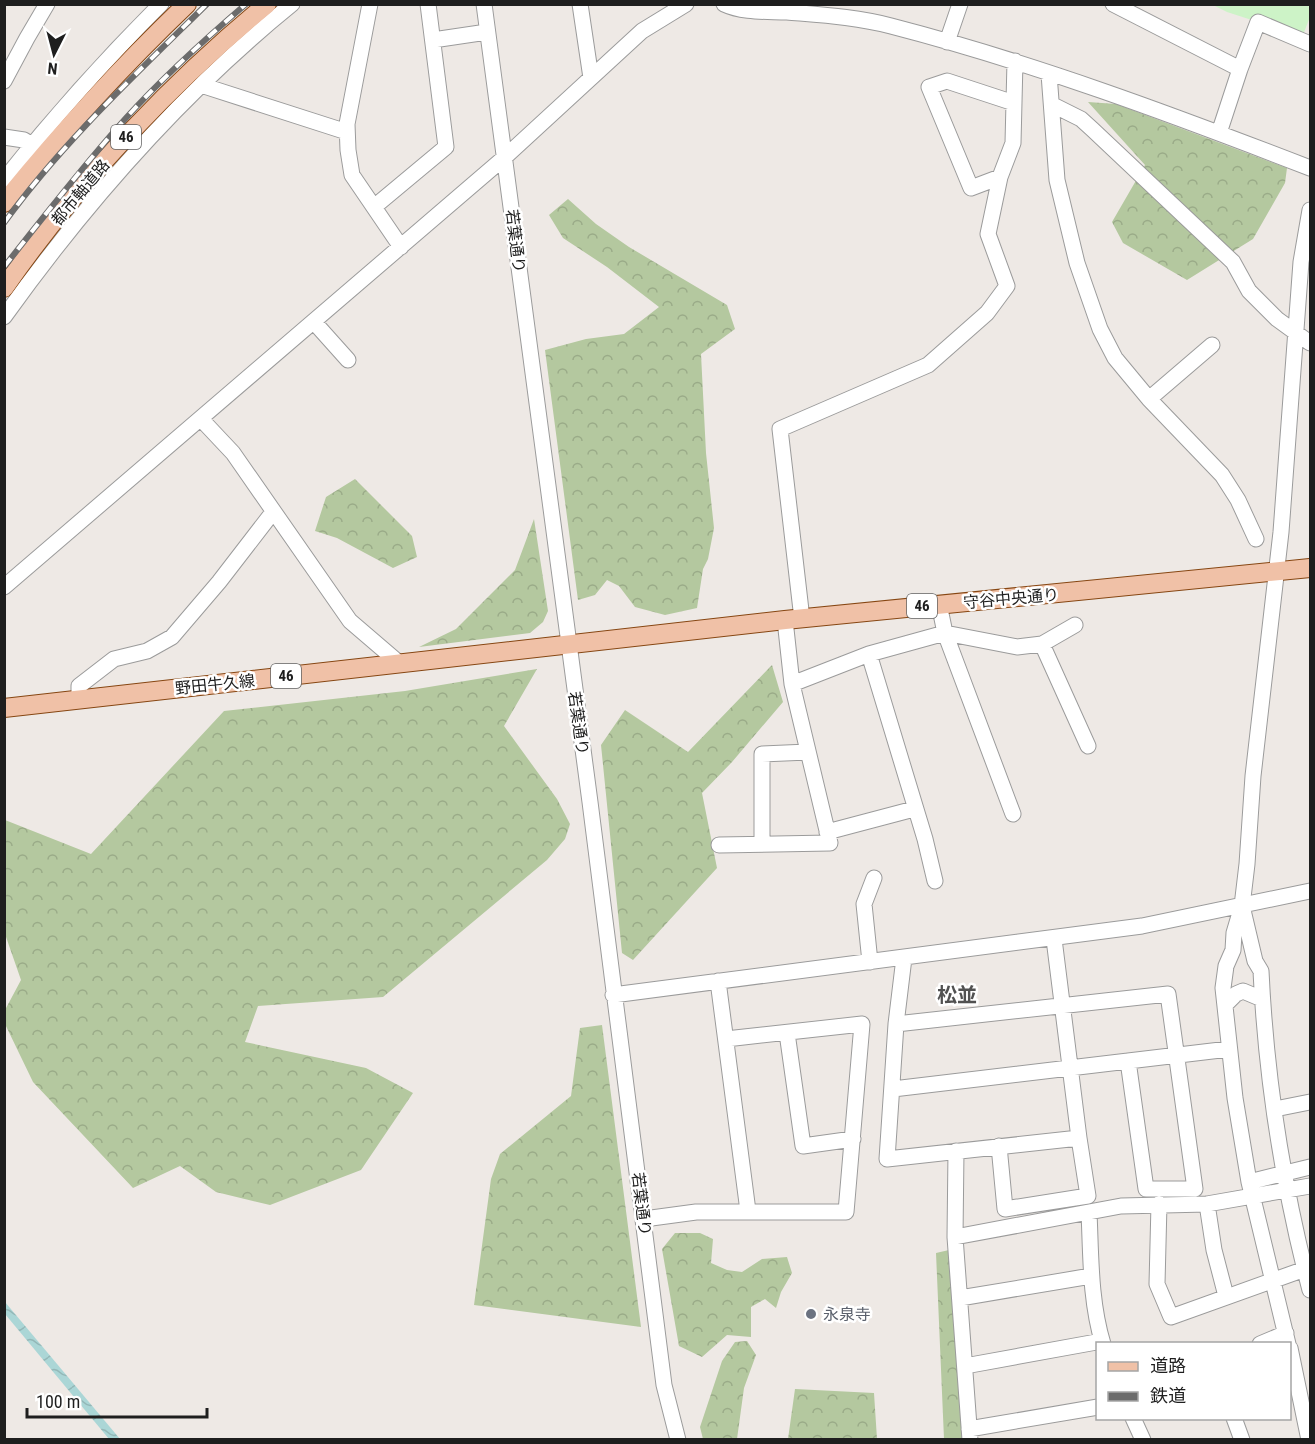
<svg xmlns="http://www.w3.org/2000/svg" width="1315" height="1444" font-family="'Roboto Condensed','Noto Sans JP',sans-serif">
  <defs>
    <pattern id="forest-crowns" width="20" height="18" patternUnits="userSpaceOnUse" patternTransform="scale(1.5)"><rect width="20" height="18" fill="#b4c89f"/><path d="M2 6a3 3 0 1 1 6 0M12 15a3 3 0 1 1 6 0" fill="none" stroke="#9aab88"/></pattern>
    <pattern id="water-waves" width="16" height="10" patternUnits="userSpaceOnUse" patternTransform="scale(1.5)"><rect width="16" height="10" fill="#abd6d6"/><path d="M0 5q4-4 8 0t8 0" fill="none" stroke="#93b7b7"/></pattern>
  </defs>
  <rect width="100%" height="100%" fill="#eee9e5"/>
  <path fill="url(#forest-crowns)" d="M 1088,102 L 1116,104 L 1287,168 L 1285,183 L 1253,239 L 1187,280 L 1123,243 L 1112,222 L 1145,165 Z
    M 568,199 L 596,224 L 629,247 L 727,305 L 735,329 L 701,354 L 706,453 L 714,528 L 708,559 L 703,569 L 697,608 L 665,615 L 635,607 L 619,586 L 607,580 L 595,595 L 578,600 L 545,350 L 586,339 L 624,334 L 659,307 L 607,267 L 563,238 L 549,215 Z
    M 355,479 L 412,536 L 417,557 L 393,568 L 337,538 L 315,531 L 326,497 Z
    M 534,519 L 548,611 L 543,622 L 530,633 L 419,647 L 456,629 L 515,570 Z
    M 772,665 L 783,702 L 732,762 L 702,793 L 717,868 L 633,960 L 622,953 L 601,745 L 625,710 L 688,752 Z
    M 537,669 L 504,726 L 557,799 L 570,824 L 565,839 L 547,860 L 383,997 L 258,1006 L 245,1042 L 366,1068 L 413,1093 L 361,1170 L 270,1205 L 216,1192 L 180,1166 L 133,1188 L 33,1082 L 5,1024 L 5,1010 L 21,980 L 5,934 L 5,820 L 91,854 L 224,711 L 405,691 Z
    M 602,1025 L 641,1327 L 474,1305 L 491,1179 L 500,1154 L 571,1096 L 580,1028 Z
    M 675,1233 L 700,1233 L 713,1239 L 711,1263 L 727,1270 L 742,1272 L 762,1259 L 787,1257 L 792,1273 L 781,1292 L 776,1308 L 765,1299 L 751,1307 L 751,1337 L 727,1335 L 702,1357 L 679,1346 L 662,1249 Z
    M 949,1250 L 963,1439 L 944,1439 L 936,1253 Z
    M 747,1341 L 756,1355 L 744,1388 L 737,1439 L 703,1439 L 700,1427 L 722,1361 L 735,1342 Z
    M 795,1389 L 874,1393 L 877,1439 L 788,1439 Z"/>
  <path fill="#cdf3c7" d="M 1213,5 L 1310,5 L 1310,17 L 1301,40 L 1258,22 L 1227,12 Z"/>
  <path fill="url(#water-waves)" d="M 4,1302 L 5,1302 L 120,1439 L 109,1439 L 5,1314 Z"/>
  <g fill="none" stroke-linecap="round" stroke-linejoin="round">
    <defs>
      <path id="minor" d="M 370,4 L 347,124 L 348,150 L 352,175 L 401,247
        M 484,4 L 590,802 L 664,1385 L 678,1440
        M 580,4 L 591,78
        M 724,4 C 743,13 767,11 787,12 C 822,15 857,17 891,26 C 1034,63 1173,115 1310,168
        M 1113,4 L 1240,69
        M 433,40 L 487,32
        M 947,42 L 960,4
        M 1049,74 L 1057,180 L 1077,263 L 1100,329 L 1115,358 L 1149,399 L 1222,475 L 1238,500 L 1256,539
        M 4,81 L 27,38 L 47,4
        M 201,85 L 347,132
        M 1053,105 L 1081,119 L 1092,129 L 1233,262 L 1249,291 L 1277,319 L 1310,343
        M 1219,133 L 1240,69 L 1258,22 L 1310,44
        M 4,137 L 24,140 L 32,145
        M 1000,177 L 971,188 L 929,87 L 947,81 L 1014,103
        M 4,180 C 53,118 105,60 161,4
        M 374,207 L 446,147 L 428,4
        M 4,317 C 87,201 181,94 292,4
        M 314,322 L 348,360
        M 1149,399 L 1212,345
        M 201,419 L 233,453 L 350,621 L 399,663
        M 4,587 L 505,157 L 642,31 L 686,4
        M 939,604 L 945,633 L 1013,814
        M 802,619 L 780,429 L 928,365 L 987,313 L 1007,286 L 988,234 L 1000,177 L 1013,143 L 1015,61
        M 1042,644 L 1088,746
        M 869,654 L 925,839 L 935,881
        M 792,684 L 869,654 L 945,633 L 1017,647 L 1042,644 L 1075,625
        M 79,699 L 79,686 L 114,659 L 147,651 L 172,637 L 219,582 L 273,512
        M 827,832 L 914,809
        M 762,844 L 762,754 L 808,752
        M 719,845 L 830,843 L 792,684 L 785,620
        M 1242,906 L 1255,961 L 1261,971 C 1266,1078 1283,1186 1310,1290
        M 904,958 L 896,1024 L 887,1159 L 1079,1138 L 1054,939
        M 870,962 L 864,904 L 874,878
        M 718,981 L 748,1211
        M 613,995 L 1142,926 L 1310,891
        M 1226,1004 L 1236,994 L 1243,991 L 1262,999
        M 896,1024 L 1168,994 L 1195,1189 L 1146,1189 L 1128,1061
        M 787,1033 L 803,1146 L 853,1139
        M 893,1089 L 1229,1049
        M 1275,1109 L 1310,1102
        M 999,1146 L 1005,1209 L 1088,1196 L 1079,1138
        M 956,1151 L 955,1237 L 1121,1206 L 1207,1204 L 1310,1186
        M 1249,1182 L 1310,1167
        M 1159,1204 L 1157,1284 L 1171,1317 L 1305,1269
        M 1207,1204 L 1214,1250 L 1226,1296
        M 1089,1212 C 1091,1256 1090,1301 1103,1344
        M 644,1219 L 696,1212 L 846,1212 L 862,1024 L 726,1039
        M 955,1237 L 970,1440
        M 960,1298 L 1091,1276
        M 1260,1344 L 1286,1333
        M 1288,1344 L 1249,1182 L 1235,1098 L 1223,988 L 1226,966 L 1233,950 L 1234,933 L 1242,906 L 1247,864 L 1253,776 L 1281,532 L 1301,262 L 1310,210
        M 1290,1348 L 1309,1440
        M 965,1366 L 1102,1341
        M 1133,1418 L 1143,1440
        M 1234,1418 L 1242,1440
        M 969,1429 L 1098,1407"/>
      <path id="major" d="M 4,203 C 61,133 122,66 187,4
        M 4,288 C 78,182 168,86 267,4
        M 4,708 L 785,620 L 1310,568"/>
    </defs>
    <use href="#minor" stroke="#9b9b9b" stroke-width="17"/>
    <use href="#major" stroke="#864612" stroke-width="20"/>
    <use href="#minor" stroke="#fff" stroke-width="15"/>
    <use href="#major" stroke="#f0c1a7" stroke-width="18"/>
    <defs>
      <path id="rail" d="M 4,223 C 61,144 137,73 207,4
        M 4,267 C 44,216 83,166 126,118 C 163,77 204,40 246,4"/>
    </defs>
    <use href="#rail" stroke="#6c6c6c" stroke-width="6"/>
    <use href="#rail" stroke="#fff" stroke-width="4" stroke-dasharray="11" stroke-linecap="butt"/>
  </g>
  <circle fill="#6b7280" stroke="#fff" stroke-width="2" cx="811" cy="1314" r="6"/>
  <g text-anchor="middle" stroke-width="5" stroke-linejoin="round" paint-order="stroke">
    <g fill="#fff" stroke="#626262" stroke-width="1.5">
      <rect x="111" y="125" width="30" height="24" rx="4.5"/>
      <rect x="907" y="594" width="30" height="24" rx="4.5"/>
      <rect x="271" y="664" width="30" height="24" rx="4.5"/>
    </g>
    <g font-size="15" font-weight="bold" fill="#1e1e1e">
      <text x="126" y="142">46</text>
      <text x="922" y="611">46</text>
      <text x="286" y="681">46</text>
    </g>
    <g font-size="16" fill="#1e1e1e" stroke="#fff">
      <text transform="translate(80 192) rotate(-50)" y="6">都市軸道路</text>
      <text transform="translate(516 241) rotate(83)" y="6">若葉通り</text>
      <text transform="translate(1011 598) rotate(-5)" y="6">守谷中央通り</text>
      <text transform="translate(215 684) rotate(-6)" y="6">野田牛久線</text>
      <text transform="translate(579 723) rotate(82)" y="6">若葉通り</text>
      <text transform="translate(642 1204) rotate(83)" y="6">若葉通り</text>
    </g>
    <g font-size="16" fill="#5b616d" stroke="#fff" text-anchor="start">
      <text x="823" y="1320">永泉寺</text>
    </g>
    <g font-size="20" font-weight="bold" fill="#515151" stroke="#fff">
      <text x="957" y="1002">松並</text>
    </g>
  </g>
  <rect width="1315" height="1444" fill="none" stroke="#1e1e1e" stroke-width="12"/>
  <rect x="1096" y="1342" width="195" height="78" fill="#ffffff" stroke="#a5a5a5" stroke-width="1.5"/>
  <rect x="1108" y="1362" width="30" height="9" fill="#f0c1a7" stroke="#a5a5a5" stroke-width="1.5"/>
  <text x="1150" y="1372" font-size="18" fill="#1e1e1e">道路</text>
  <rect x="1108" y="1392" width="30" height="9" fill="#6c6c6c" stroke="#a5a5a5" stroke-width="1.5"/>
  <text x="1150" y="1402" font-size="18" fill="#1e1e1e">鉄道</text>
  <g transform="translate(54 54) rotate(186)" stroke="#ffffff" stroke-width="4.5" paint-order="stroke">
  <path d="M0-4.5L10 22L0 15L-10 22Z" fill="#1e1e1e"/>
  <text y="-9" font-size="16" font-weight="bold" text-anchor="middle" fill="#1e1e1e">N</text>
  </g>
  <path d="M27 1408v9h180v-9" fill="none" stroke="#1e1e1e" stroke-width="3"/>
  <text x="36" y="1408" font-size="18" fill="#1e1e1e" stroke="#ffffff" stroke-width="4.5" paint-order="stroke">100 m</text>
</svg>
